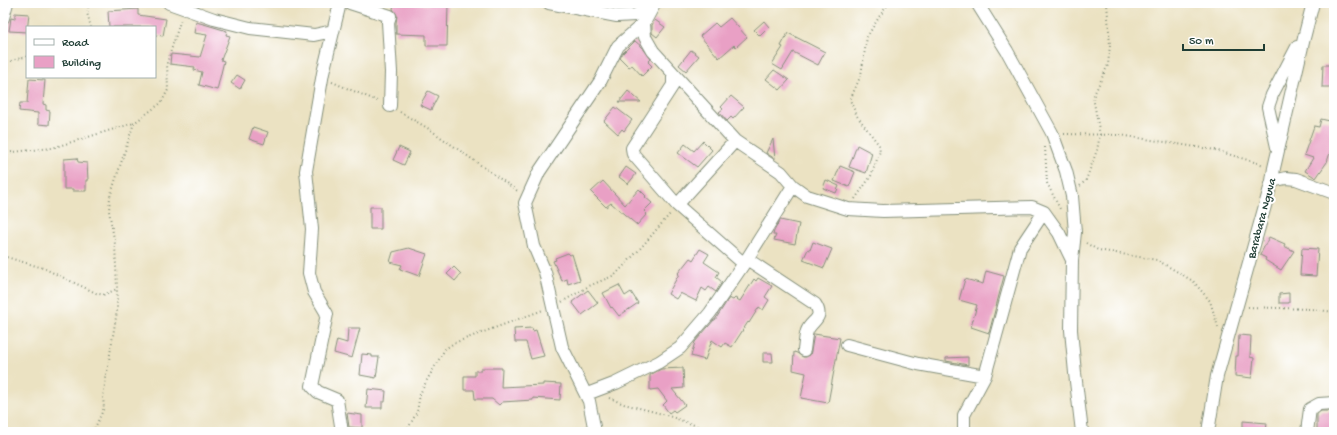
<svg xmlns="http://www.w3.org/2000/svg" width="1337" height="435" font-family="'Gochi Hand',sans-serif">
  <rect width="100%" height="100%" fill="#fff"/>
  <filter id="ink" filterUnits="userSpaceOnUse"><feTurbulence type="fractalNoise" baseFrequency=".025" numOctaves="2"/><feDisplacementMap in="SourceGraphic" scale="8" xChannelSelector="R" yChannelSelector="G"/><feConvolveMatrix kernelMatrix="1 2 1 2 8 2 1 2 1" color-interpolation-filters="sRGB"/></filter>
  <filter id="wash" filterUnits="userSpaceOnUse"><feTurbulence type="fractalNoise" baseFrequency=".012" numOctaves="4" result="noise"/><feDisplacementMap in="SourceGraphic" scale="16" xChannelSelector="R" yChannelSelector="G"/><feGaussianBlur stdDeviation="0.9" result="paint"/><feColorMatrix in="noise" values="0 0 0 0 0 0 0 0 0 0 0 0 0 0 0 0 0 1.4 0 .05"/><feComposite in="paint" operator="in"/></filter>
  <g filter="url(#wash)">
    <rect width="100%" height="100%" fill="#ebe2c2"/>
    <g id="blocks">
      <path fill="#e9a0c5" d="M 394,3 L 428,5 L 428,3 L 448,3 L 447,46 L 426,46 L 426,35 L 396,34 L 396,23 L 397,15 L 393,9 Z
        M 138,9 L 138,15 L 166,19 L 163,36 L 155,35 L 155,27 L 109,27 L 108,11 Z
        M 15,13 L 29,14 L 27,32 L 9,31 L 11,18 L 15,19 Z
        M 730,18 L 747,37 L 736,47 L 734,45 L 719,58 L 700,36 L 715,23 L 719,27 Z
        M 655,20 L 665,27 L 657,37 L 652,33 L 652,25 Z
        M 764,21 L 769,27 L 760,36 L 754,30 Z
        M 196,22 L 207,25 L 227,31 L 226,35 L 230,36 L 221,60 L 224,61 L 217,90 L 199,85 L 202,72 L 194,70 L 195,67 L 170,64 L 171,54 L 200,57 L 207,35 L 194,33 Z
        M 788,33 L 825,52 L 818,65 L 793,52 L 782,70 L 772,64 L 783,47 L 781,46 Z
        M 635,41 L 642,47 L 651,59 L 648,62 L 652,66 L 642,76 L 632,65 L 629,67 L 620,58 L 623,53 Z
        M 691,50 L 699,56 L 686,71 L 679,65 Z
        M 1323,65 L 1334,65 L 1334,87 L 1322,87 Z
        M 774,70 L 789,80 L 780,90 L 766,79 Z
        M 237,75 L 245,80 L 240,89 L 231,83 Z
        M 29,79 L 45,80 L 43,104 L 46,105 L 46,110 L 50,111 L 49,125 L 38,124 L 38,113 L 19,111 L 20,103 L 27,103 Z
        M 428,91 L 438,96 L 431,110 L 420,105 Z
        M 628,91 L 641,102 L 619,102 Z
        M 731,96 L 744,107 L 733,119 L 731,117 L 727,121 L 719,112 L 723,109 L 721,107 Z
        M 615,107 L 632,120 L 624,131 L 622,129 L 618,134 L 604,121 Z
        M 1321,119 L 1334,122 L 1334,140 L 1327,162 L 1316,178 L 1305,171 L 1313,158 L 1304,155 L 1314,126 L 1319,127 Z
        M 253,127 L 268,132 L 264,144 L 249,139 Z
        M 773,139 L 775,159 L 766,153 Z
        M 703,141 L 712,150 L 697,167 L 678,153 L 685,144 L 694,151 Z
        M 857,145 L 872,153 L 866,173 L 849,167 Z
        M 399,147 L 410,152 L 404,165 L 393,160 Z
        M 77,158 L 78,162 L 87,163 L 88,180 L 86,180 L 86,191 L 73,191 L 73,189 L 64,189 L 64,159 Z
        M 840,166 L 855,172 L 849,187 L 834,181 Z
        M 626,167 L 636,174 L 628,184 L 619,177 Z
        M 826,180 L 839,186 L 836,193 L 823,188 Z
        M 603,181 L 625,205 L 639,189 L 646,196 L 645,197 L 652,203 L 644,211 L 647,214 L 637,225 L 611,203 L 606,207 L 591,192 Z
        M 370,207 L 381,207 L 381,229 L 370,229 Z
        M 780,220 L 799,224 L 795,244 L 774,240 L 776,235 L 773,235 L 774,231 Z
        M 1269,237 L 1285,244 L 1284,246 L 1294,251 L 1281,270 L 1265,260 L 1266,258 L 1260,255 Z
        M 813,242 L 832,249 L 824,268 L 803,260 L 808,249 L 810,250 Z
        M 409,248 L 427,254 L 419,276 L 400,269 L 402,265 L 390,262 L 393,252 Z
        M 1302,248 L 1318,249 L 1316,276 L 1300,275 Z
        M 700,249 L 709,254 L 704,262 L 719,272 L 716,277 L 722,282 L 716,292 L 709,287 L 706,291 L 702,288 L 696,301 L 680,293 L 676,299 L 668,294 L 679,274 L 678,273 L 690,258 L 693,260 Z
        M 568,253 L 570,255 L 572,254 L 580,280 L 568,284 L 567,279 L 562,281 L 553,261 L 556,260 L 555,258 Z
        M 454,267 L 461,274 L 455,281 L 447,274 Z
        M 986,271 L 1004,276 L 989,333 L 971,327 L 977,305 L 959,300 L 965,279 L 983,284 Z
        M 758,278 L 772,286 L 765,297 L 769,300 L 763,310 L 759,307 L 749,323 L 748,322 L 732,347 L 725,343 L 722,347 L 712,340 L 705,360 L 691,356 L 695,342 L 714,320 L 715,320 L 729,298 L 733,300 L 735,298 L 740,301 L 754,279 L 756,281 Z
        M 619,285 L 625,296 L 631,292 L 638,303 L 619,316 L 612,307 L 611,308 L 603,293 Z
        M 588,290 L 598,303 L 582,315 L 572,302 Z
        M 1289,293 L 1289,303 L 1279,303 L 1279,294 Z
        M 348,328 L 360,328 L 352,358 L 334,353 L 337,340 L 347,343 Z
        M 532,328 L 533,331 L 536,330 L 544,356 L 531,359 L 526,342 L 515,342 L 514,329 Z
        M 814,334 L 840,338 L 828,403 L 801,398 L 806,373 L 793,370 L 794,352 L 797,353 L 803,357 L 806,357 L 810,355 L 811,351 Z
        M 1239,335 L 1251,336 L 1250,357 L 1254,358 L 1252,378 L 1235,376 L 1236,356 L 1238,356 Z
        M 763,353 L 772,353 L 773,362 L 763,362 Z
        M 362,354 L 372,355 L 372,357 L 379,357 L 376,378 L 360,375 Z
        M 968,357 L 968,365 L 946,361 L 946,358 Z
        M 481,368 L 502,368 L 501,387 L 543,385 L 543,383 L 561,384 L 560,400 L 533,398 L 533,400 L 502,402 L 499,405 L 492,399 L 475,399 L 474,390 L 464,390 L 464,376 L 475,376 L 475,371 L 481,371 Z
        M 683,368 L 684,388 L 672,389 L 685,405 L 675,412 L 673,410 L 669,413 L 663,405 L 667,401 L 658,389 L 650,390 L 650,375 L 661,369 Z
        M 368,389 L 386,391 L 385,402 L 382,402 L 382,408 L 366,408 Z
        M 1321,411 L 1334,411 L 1334,432 L 1317,432 L 1317,414 Z
        M 347,413 L 362,415 L 362,428 L 349,427 Z
        M 1243,421 L 1267,423 L 1266,432 L 1243,432 Z"/>
    </g>
  </g>
  <g filter="url(#ink)">
    <use href="#blocks" fill-opacity="0" stroke="#85907b" stroke-width="1"/>
    <g fill="none" stroke-linecap="round" stroke-linejoin="round">
      <defs>
        <path id="minor" d="M 169,3 L 214,19 L 250,28 L 314,35 L 333,31
          M 340,3 L 323,73 L 306,171 L 312,229 L 309,273 L 314,292 L 327,314 L 312,386 L 318,392 L 337,400 L 342,432
          M 350,3 L 390,16 L 388,22 L 391,72 L 390,106
          M 549,3 L 617,16 L 635,15 L 653,6
          M 655,3 L 644,23 L 645,37 L 653,51 L 735,141 L 781,172 L 793,186 L 807,196 L 848,209 L 883,211 L 1032,207 L 1044,212 L 1059,233 L 1072,260
          M 977,3 L 1007,51 L 1052,133 L 1066,171 L 1072,196 L 1075,232 L 1072,260 L 1071,330 L 1075,373 L 1082,432
          M 3,18 L 7,3
          M 673,73 L 673,85 L 632,148 L 633,154 L 677,205 L 743,263
          M 1277,147 L 1268,107 L 1272,95 L 1297,47
          M 1272,181 L 1286,178 L 1296,179 L 1334,193
          M 677,205 L 735,141
          M 747,259 L 815,304 C 825,319 811,320 807,331 C 805,337 805,344 804,350
          M 847,345 L 918,364 L 985,376
          M 587,394 L 616,383 L 659,362 L 680,348 L 710,313 L 747,259 L 793,186
          M 595,432 L 589,401 L 562,347 L 545,272 L 534,246 L 525,203 L 539,172 L 601,80 L 618,46 L 644,23
          M 964,432 L 964,415 L 985,376 L 1020,248 L 1044,212
          M 1208,432 L 1217,376 L 1272,181 L 1274,168 L 1304,38 L 1313,3
          M 1307,432 L 1310,409 L 1319,404 L 1334,403"/>
      </defs>
      <use href="#minor" stroke="#85907b" stroke-width="14"/>
      <path stroke="#85907b" stroke-width="2" stroke-dasharray="1 3" stroke-linecap="butt" d="M 89,3 L 87,13 L 91,27
        M 3,62 L 8,62 L 27,56
        M 332,82 L 380,102
        M 400,112 L 429,129 L 519,192
        M 1064,134 L 1120,135 L 1215,150 L 1264,165
        M 1045,147 L 1047,183 L 1061,211
        M 3,153 L 52,148 L 134,123
        M 1080,186 L 1086,180 L 1097,150 L 1100,135 L 1093,97 L 1108,65 L 1110,45 L 1107,3
        M 855,199 L 871,176 L 880,151 L 879,145 L 857,116 L 850,100 L 861,75 L 867,37 L 879,17 L 889,3
        M 1086,243 L 1098,250 L 1157,260 L 1193,281 L 1210,301 L 1218,327
        M 3,256 L 43,268 L 96,293 L 103,295 L 117,289
        M 562,302 L 589,286 L 615,275 L 638,251 L 670,214
        M 1248,307 L 1311,309 L 1334,312
        M 609,398 L 624,404 L 666,415 L 714,432
        M 93,432 L 104,408 L 103,397 L 117,311 L 117,288 L 115,244 L 109,211 L 110,197 L 134,123 L 161,103 L 168,90 L 167,63 L 181,19
        M 406,432 L 417,412 L 420,394 L 427,380 L 445,349 L 454,343 L 543,310"/>
      <use href="#minor" stroke="#fff" stroke-width="12"/>
    </g>
  </g>
  <g text-anchor="middle" stroke-width="4" stroke-linejoin="round" paint-order="stroke">
    <g font-size="12" fill="#1f3d34" stroke="#fff">
      <text transform="translate(1261 218) rotate(-75)" y="4">Barabara Nguva</text>
    </g>
  </g>
  <rect width="1337" height="435" fill="none" stroke="#fff" stroke-width="16"/>
  <rect x="26" y="26" width="130" height="52" fill="#ffffff" stroke="#a5b1ae"/>
  <rect x="34" y="39" width="20" height="6" fill="#ffffff" stroke="#a5b1ae"/>
  <text x="62" y="46" font-size="12" fill="#1f3d34">Road</text>
  <rect x="34" y="56" width="20" height="12" fill="#e9a0c5" stroke="#a5b1ae"/>
  <text x="62" y="66" font-size="12" fill="#1f3d34">Building</text>
  <path d="M1183 44v6h81v-6" fill="none" stroke="#1f3d34" stroke-width="2"/>
  <text x="1189" y="44" font-size="12" fill="#1f3d34" stroke="#ffffff" stroke-width="3" paint-order="stroke">50 m</text>
</svg>
